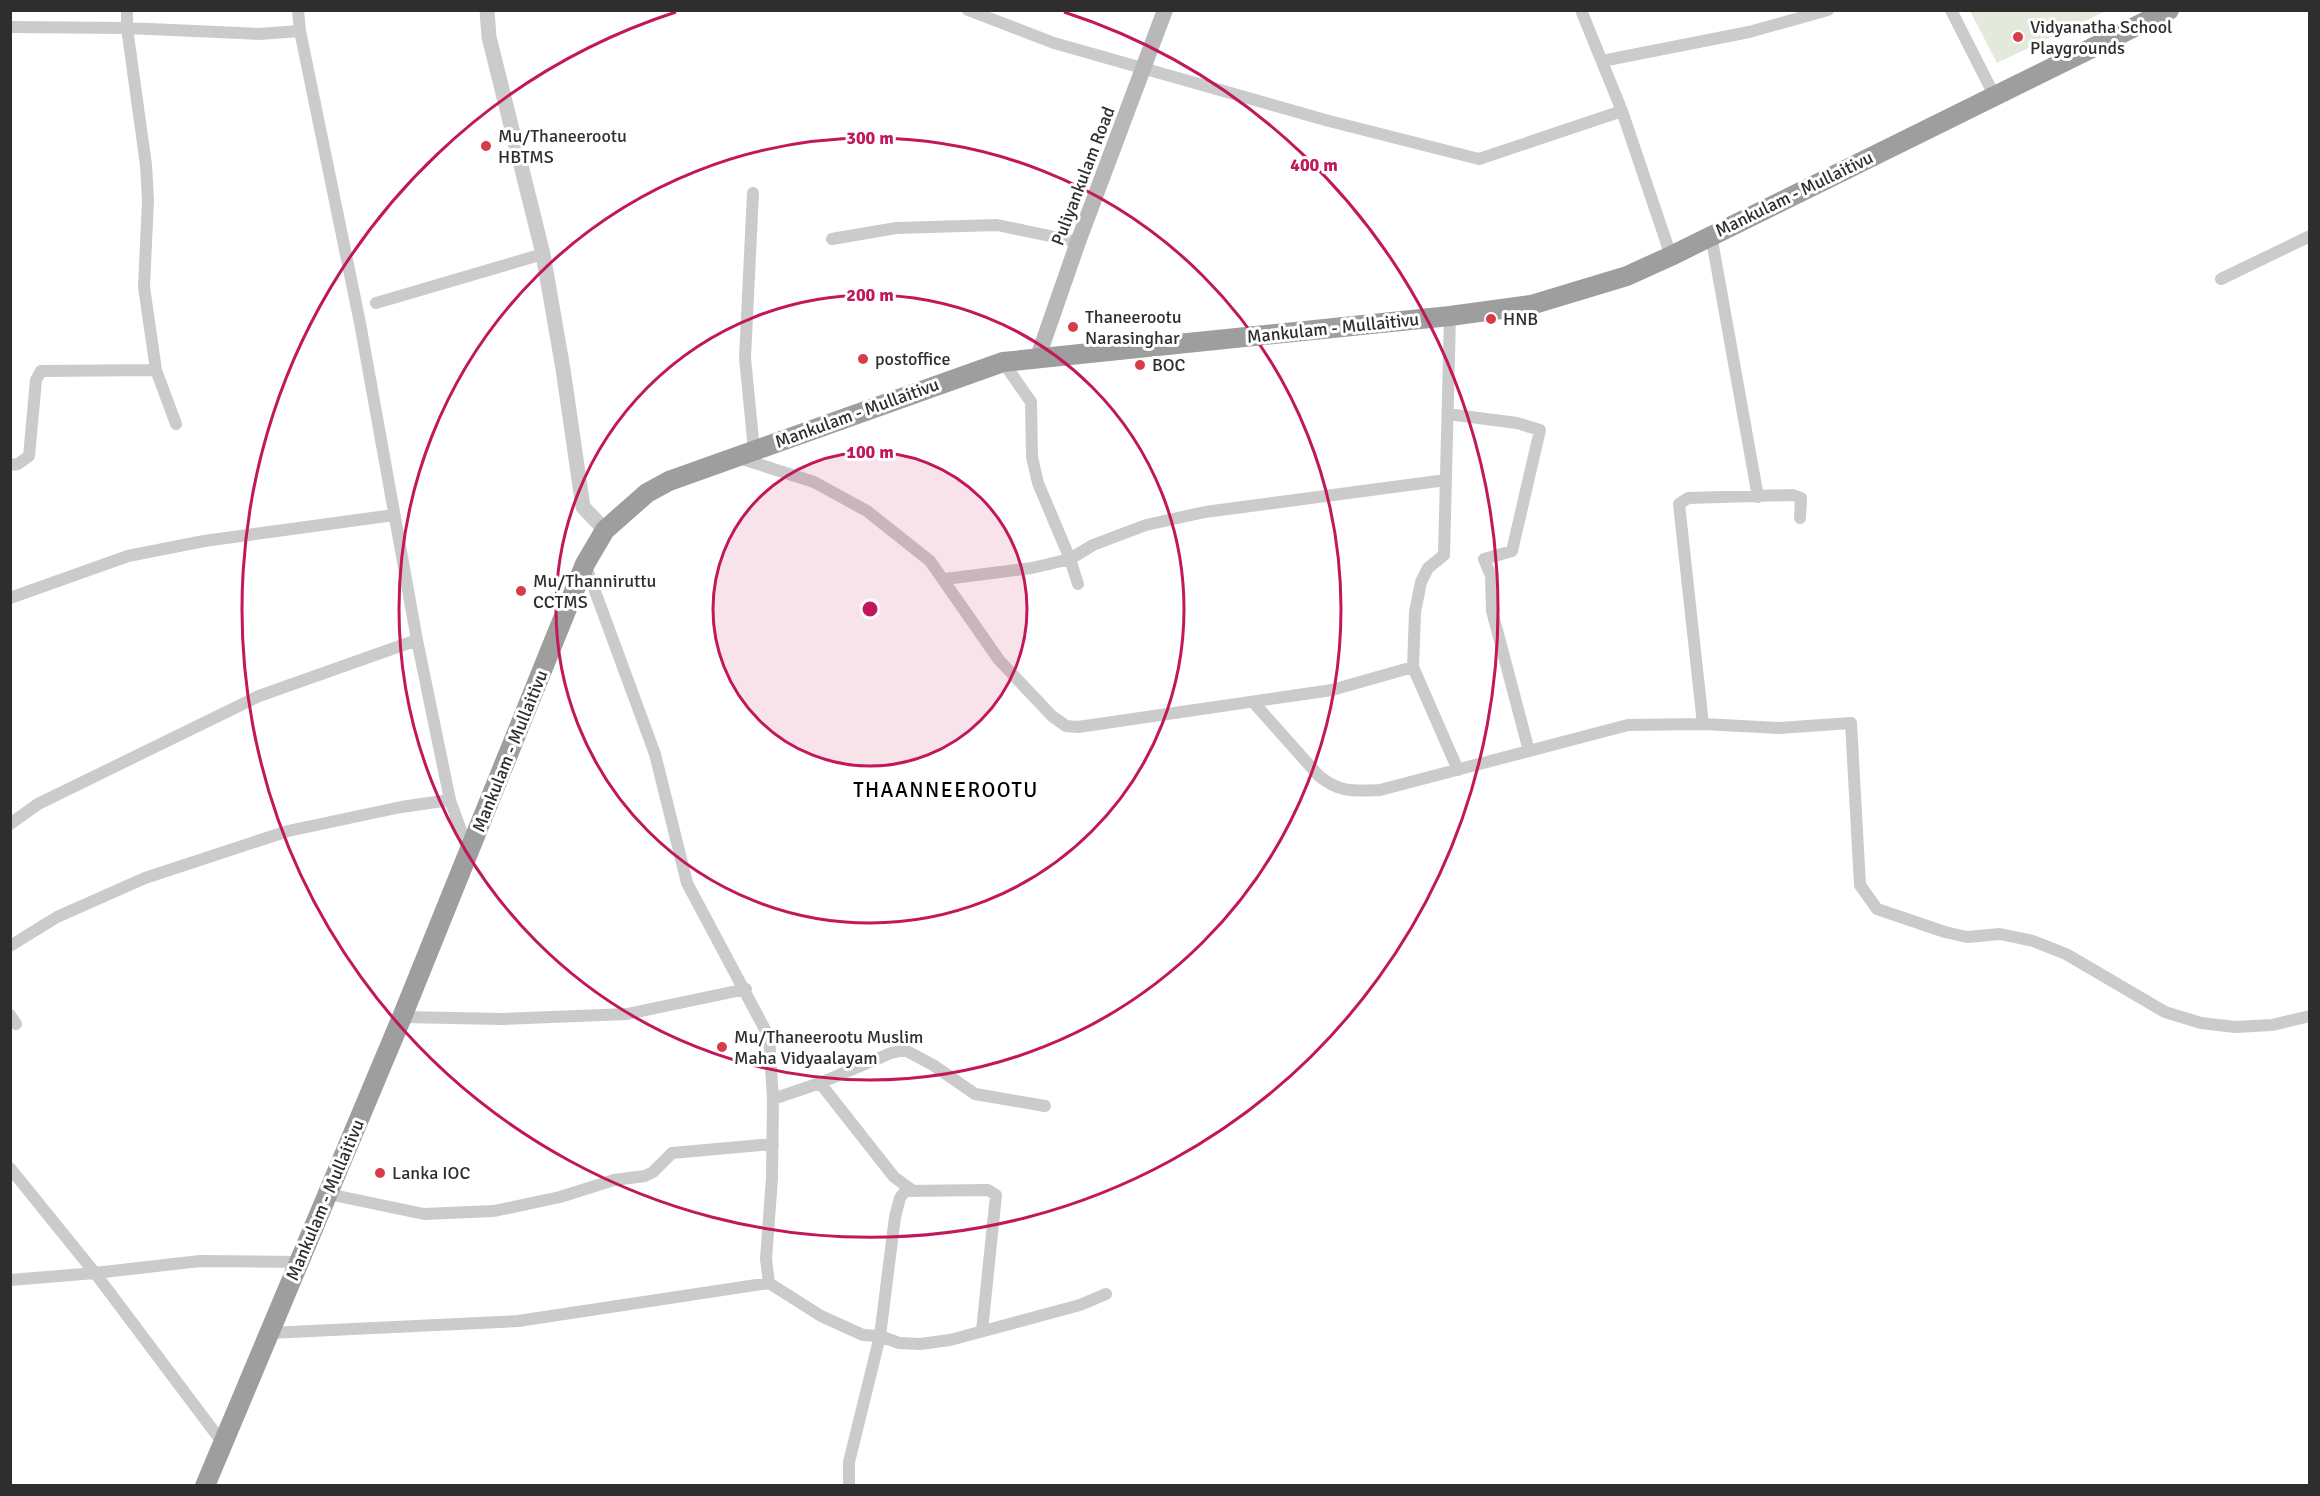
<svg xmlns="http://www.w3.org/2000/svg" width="2320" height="1496" font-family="Signika,sans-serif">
  <rect width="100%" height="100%" fill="#fff"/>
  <path fill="#e3eadc" d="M 1970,11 L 2106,11 L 1997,63 Z"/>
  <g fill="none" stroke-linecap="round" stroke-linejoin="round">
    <path stroke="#cbcbcb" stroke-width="12" d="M 127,10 L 127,28 L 146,165 L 148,200 L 144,287 L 156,370 L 176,424
      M 298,10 L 300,31 L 360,323 L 417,640 L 450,800 L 469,853
      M 968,10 L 1054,43 L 1329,121 L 1479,159 L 1622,111
      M 1581,10 L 1622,111 L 1671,256
      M 1951,10 L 1994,95
      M 10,27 L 127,28 L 259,34 L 300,31
      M 1602,61 L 1749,32 L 1828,10
      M 753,193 L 745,358 L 754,450
      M 1711,235 L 1758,497
      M 832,239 L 896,228 L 997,225 L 1078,242
      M 2221,279 L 2310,236
      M 376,303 L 543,254
      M 1450,316 L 1444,555 L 1428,568 L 1421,582 L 1415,612 L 1413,667 L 1458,770
      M 1003,362 L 1031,402 L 1032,457 L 1038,483 L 1070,559 L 1078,584
      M 1448,414 L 1517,423 L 1540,430 L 1512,551 L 1484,559 L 1491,576 L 1492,611 L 1529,751
      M 736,457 L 814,482 L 867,511 L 930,561 L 999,660 L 1052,716 L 1066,726 L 1078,727 L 1332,690 L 1413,667
      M 10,465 L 18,464 L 29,456 L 36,380 L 41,371 L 156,370
      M 585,564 L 655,754 L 687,883 L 769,1037 L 773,1099 L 772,1178 L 766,1259 L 769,1283 L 821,1316 L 863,1335 L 880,1336 L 899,1343 L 920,1344 L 950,1340 L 1080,1305 L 1106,1294
      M 945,579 L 1032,568 L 1070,559 L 1093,545 L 1146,525 L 1205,512 L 1446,480
      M 10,598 L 128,556 L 204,541 L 394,515
      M 1254,703 L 1319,776 C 1340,793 1354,791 1380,790 L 1628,725 L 1703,724 L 1779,728 L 1851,723 L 1860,885 L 1877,909 L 1945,932 L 1967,937 L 2000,934 L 2033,941 L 2066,954 L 2165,1012 L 2201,1023 L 2235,1027 L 2272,1025 L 2310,1016
      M 1703,724 L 1679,504 L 1688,498 L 1793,495 L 1801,498 L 1800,518
      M 10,824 L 38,804 L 259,696 L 417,640
      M 10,946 L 57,917 L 145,878 L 288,831 L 401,807 L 450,800
      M 10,1015 L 16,1024
      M 402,1017 L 502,1019 L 627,1014 L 746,989
      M 820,1083 L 894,1177 L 912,1190
      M 773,1099 L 820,1083 L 891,1053 L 905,1050 L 933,1065 L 975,1094 L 1045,1106
      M 10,1168 L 95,1273 L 222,1442
      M 328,1194 L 424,1214 L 494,1211 L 560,1197 L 614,1180 L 645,1176 L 653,1172 L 672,1153 L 773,1144
      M 10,1280 L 95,1273 L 200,1261 L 299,1262
      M 269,1333 L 518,1321 L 769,1283
      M 849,1486 L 849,1462 L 880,1336 L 895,1217 L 900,1198 L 905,1191 L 988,1190 L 996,1195 L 982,1331"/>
    <path stroke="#cbcbcb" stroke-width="15" d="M 487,10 L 489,37 L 543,254 L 563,369 L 583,507 L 605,530"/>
    <path stroke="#b8b8b8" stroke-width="16" d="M 1038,357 L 1078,242 L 1165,10"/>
    <path stroke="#9e9e9e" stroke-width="20" d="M 205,1486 L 402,1017 L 585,564 L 605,530 L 647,493 L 669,481 L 1003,362 L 1450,316 L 1531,305 L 1627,276 L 1671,256 L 2169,10"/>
  </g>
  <circle cx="870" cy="609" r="157" fill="#c2185b" fill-opacity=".12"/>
  <g fill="none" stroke="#c2185b" stroke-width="3">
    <circle cx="870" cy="609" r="157"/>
    <circle cx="870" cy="609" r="314"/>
    <circle cx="870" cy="609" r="471"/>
    <path d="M1064 12A628 628 0 1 1 676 12"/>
  </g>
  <g fill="#d73d47" stroke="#fff" stroke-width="2">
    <circle cx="2018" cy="37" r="6"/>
    <circle cx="486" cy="146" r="6"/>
    <circle cx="1491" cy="319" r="6"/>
    <circle cx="1073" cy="327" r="6"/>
    <circle cx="863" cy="359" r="6"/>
    <circle cx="1140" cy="365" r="6"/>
    <circle cx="521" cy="591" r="6"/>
    <circle cx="722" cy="1047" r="6"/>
    <circle cx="380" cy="1173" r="6"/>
  </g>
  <g text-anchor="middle" stroke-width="6" stroke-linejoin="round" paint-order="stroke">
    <g font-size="18" fill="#2e2e2e" stroke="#fff" text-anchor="start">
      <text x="2030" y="33">Vidyanatha School<tspan x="2030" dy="21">Playgrounds</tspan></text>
      <text x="498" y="142">Mu/Thaneerootu<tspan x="498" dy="21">HBTMS</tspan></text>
      <text x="1085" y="323">Thaneerootu<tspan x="1085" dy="21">Narasinghar</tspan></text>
      <text x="1503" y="325">HNB</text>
      <text x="875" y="365">postoffice</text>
      <text x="1152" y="371">BOC</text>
      <text x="533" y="587">Mu/Thanniruttu<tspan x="533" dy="21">CCTMS</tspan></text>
      <text x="734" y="1043">Mu/Thaneerootu Muslim<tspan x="734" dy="21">Maha Vidyaalayam</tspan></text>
      <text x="392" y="1179">Lanka IOC</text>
    </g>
    <g font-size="18" fill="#2e2e2e" stroke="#fff">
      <text transform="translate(1083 176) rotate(-69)" y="6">Puliyankulam Road</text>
      <text transform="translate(1794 194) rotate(-26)" y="6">Mankulam - Mullaitivu</text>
      <text transform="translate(1333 328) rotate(-6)" y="6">Mankulam - Mullaitivu</text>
      <text transform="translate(857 413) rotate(-20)" y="6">Mankulam - Mullaitivu</text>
      <text transform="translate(510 751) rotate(-68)" y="6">Mankulam - Mullaitivu</text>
      <text transform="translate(325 1200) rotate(-67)" y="6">Mankulam - Mullaitivu</text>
    </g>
    <g font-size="21" letter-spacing="1.5" fill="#000" stroke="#fff">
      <text x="946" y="797">THAANNEEROOTU</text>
    </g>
  </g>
  <circle cx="870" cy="609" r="9" fill="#c2185b" stroke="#fff" stroke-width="3"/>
  <g font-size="18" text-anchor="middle" font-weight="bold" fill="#c2185b" stroke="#fff" stroke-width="6" stroke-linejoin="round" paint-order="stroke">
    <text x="870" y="144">300 m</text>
    <text x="1314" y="171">400 m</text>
    <text x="870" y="301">200 m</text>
    <text x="870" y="458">100 m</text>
  </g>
  <rect width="2320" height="1496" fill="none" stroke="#2e2e2e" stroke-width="24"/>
</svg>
